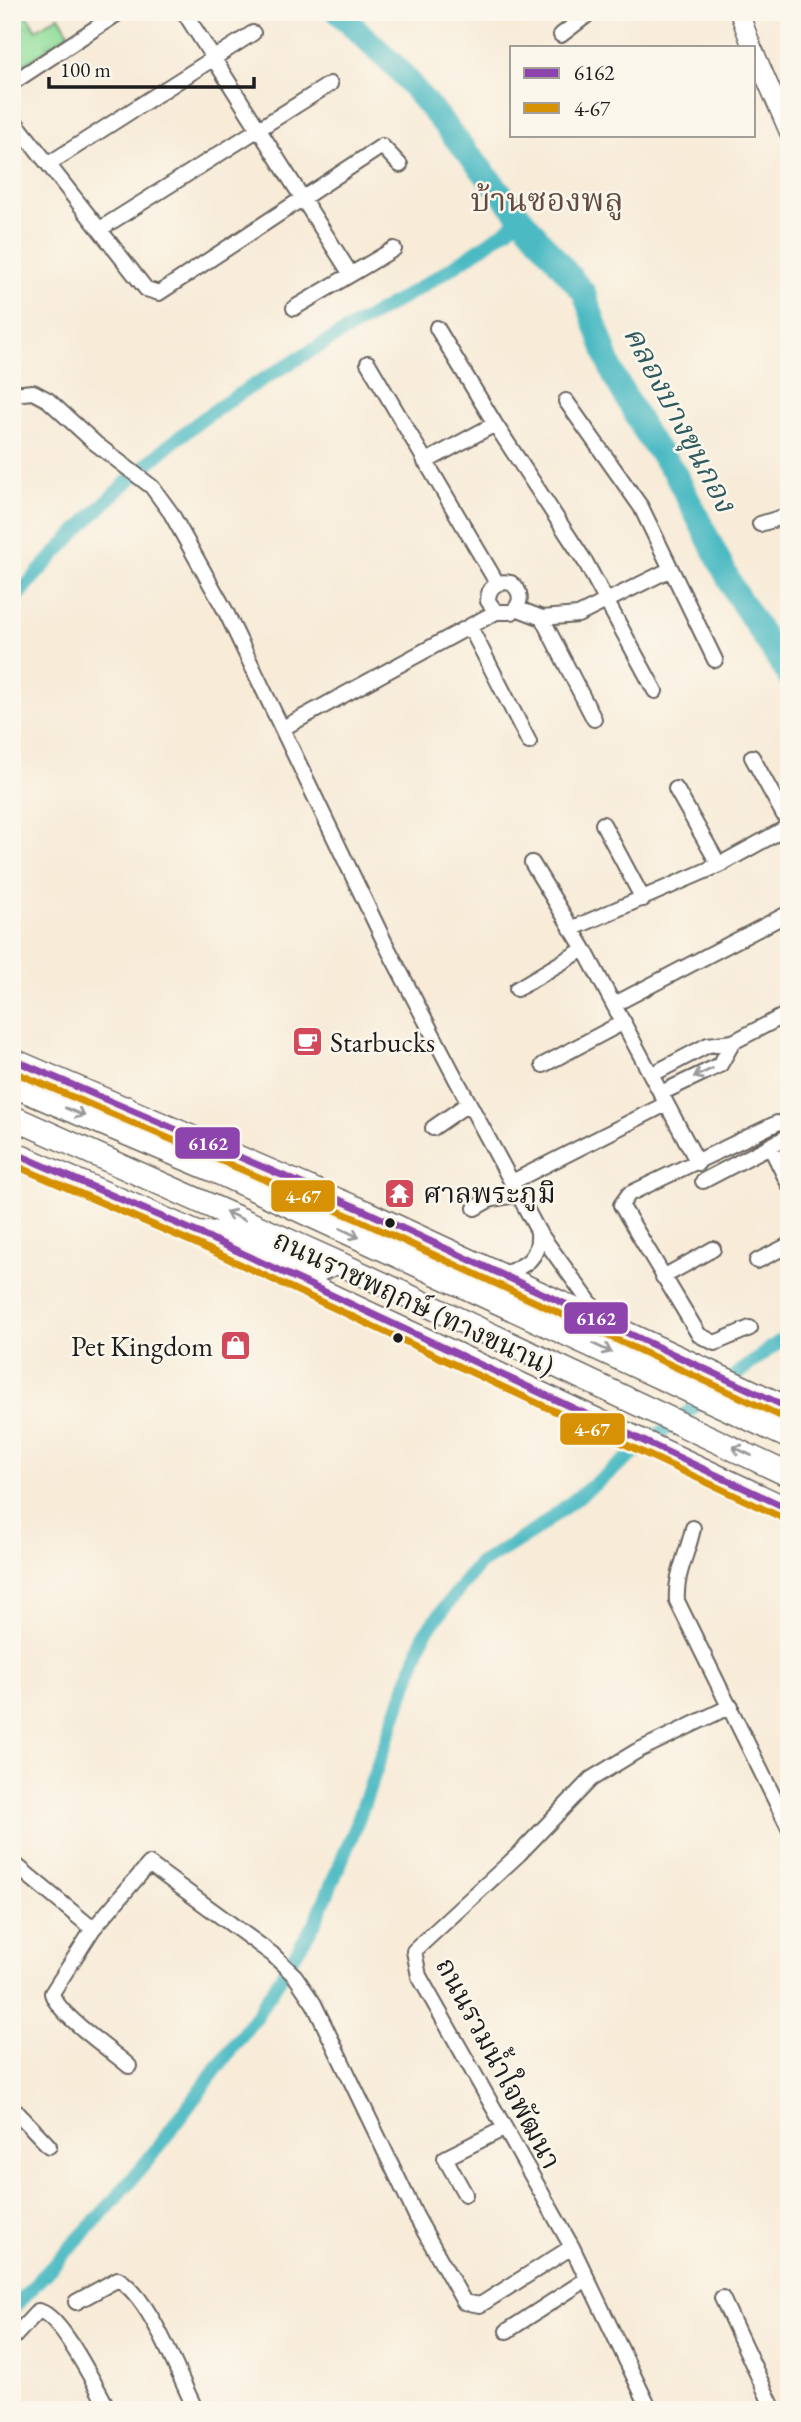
<svg xmlns="http://www.w3.org/2000/svg" width="801" height="2422" font-family="'EB Garamond','Noto Serif Thai',serif">
  <defs>
    <pattern id="grass-tufts" width="24" height="20" patternUnits="userSpaceOnUse" patternTransform="scale(1.75)"><rect width="24" height="20" fill="#91de9b"/><path d="M3 7l-1-3M5 7V3M7 7l1-3M15 17l-1-3M17 17v-4M19 17l1-3" fill="none" stroke="#7cbe85"/></pattern>
  </defs>
  <rect width="100%" height="100%" fill="#fbf7ec"/>
  <filter id="ink" filterUnits="userSpaceOnUse"><feTurbulence type="fractalNoise" baseFrequency=".0143" numOctaves="2"/><feDisplacementMap in="SourceGraphic" scale="14" xChannelSelector="R" yChannelSelector="G"/><feConvolveMatrix kernelMatrix="1 2 1 2 8 2 1 2 1" color-interpolation-filters="sRGB"/></filter>
  <filter id="wash" filterUnits="userSpaceOnUse"><feTurbulence type="fractalNoise" baseFrequency=".00686" numOctaves="4" result="noise"/><feDisplacementMap in="SourceGraphic" scale="28" xChannelSelector="R" yChannelSelector="G"/><feGaussianBlur stdDeviation="1.57" result="paint"/><feColorMatrix in="noise" values="0 0 0 0 0 0 0 0 0 0 0 0 0 0 0 0 0 1.4 0 .05"/><feComposite in="paint" operator="in"/></filter>
  <g filter="url(#wash)">
    <rect width="100%" height="100%" fill="#f8ebd8"/>
    <path fill="url(#grass-tufts)" stroke="#567d5c" stroke-width="2" d="M 12,12 L 25,12 L 36,30 L 59,16 L 69,33 L 12,74 Z"/>
    <g fill="none" stroke-linecap="round" stroke-linejoin="round">
      <path stroke="#4cbac3" stroke-width="14" d="M 12,602 C 74,530 143,460 221,406 C 320,340 430,291 523,217
        M 12,2309 L 110,2205 L 148,2160 L 256,2016 L 315,1923 L 354,1831 L 425,1633 L 478,1565 L 534,1531 L 789,1334"/>
      <path stroke="#4cbac3" stroke-width="24" d="M 338,12 L 397,68 L 584,293 L 613,374 L 648,437 L 675,473 L 735,592 L 789,676"/>
    </g>
  </g>
  <g filter="url(#ink)">
    <g fill="none" stroke-linecap="round" stroke-linejoin="round">
      <defs>
        <path id="minor" d="M 184,12 L 350,273
          M 561,35 L 591,12
          M 12,83 L 120,12
          M 12,118 L 146,289 L 159,293 L 382,146 L 400,165
          M 50,163 L 253,33
          M 100,229 L 330,84
          M 294,308 L 394,249
          M 437,328 L 495,424 L 586,563 L 655,691
          M 368,363 L 497,583
          M 12,394 L 33,392 L 48,400 L 95,443 L 152,487 L 171,513 L 225,610 L 385,943 L 456,1079 L 538,1231 L 602,1319
          M 566,401 L 641,507 L 715,660
          M 425,462 L 495,424
          M 760,524 L 789,515
          M 516,608 L 542,618 L 578,615 L 669,570
          M 542,618 L 594,719
          M 470,627 L 529,742
          M 283,728 L 496,612 L 512,612 C 523,603 522,591 511,583 C 497,580 488,587 488,601 L 496,612
          M 676,789 L 719,865
          M 603,824 L 643,899
          M 532,863 L 584,949 L 698,1163
          M 571,929 L 719,865 L 786,828 L 786,819 L 752,757
          M 517,989 L 584,949
          M 615,1004 L 789,913
          M 543,1065 L 624,1022
          M 651,1075 L 708,1045 L 733,1042 L 789,1013
          M 661,1093 L 720,1065 L 733,1042
          M 433,1128 L 469,1103
          M 770,1146 L 789,1185
          M 514,1181 L 666,1104
          M 703,1181 L 789,1136
          M 475,1208 L 489,1200 L 520,1194
          M 757,1261 L 789,1245
          M 502,1275 C 525,1266 540,1259 538,1232
          M 663,1277 L 713,1249
          M 750,1328 L 715,1343 L 699,1335 L 621,1205 L 629,1194 L 777,1123
          M 693,1528 C 688,1554 675,1574 677,1601 L 789,1828
          M 12,1862 L 93,1929
          M 129,2066 C 112,2051 56,2013 52,1993 L 93,1929 L 149,1864 L 272,1954 L 295,1976 L 314,2004 L 417,2218 L 464,2302 L 480,2305 L 572,2247
          M 12,2107 L 49,2146
          M 465,2194 L 445,2158 L 505,2128
          M 722,2298 L 774,2410
          M 76,2302 L 118,2279 C 152,2299 177,2374 196,2410
          M 507,2331 L 587,2279
          M 12,2339 L 38,2311 C 60,2312 97,2390 109,2410
          M 650,2410 L 572,2247 L 419,1976 L 414,1951 L 519,1854 L 591,1779 L 637,1751 L 731,1706"/>
        <path id="tertiary" d="M 739,12 L 752,47
          M 754,51 L 789,132"/>
        <path id="secondary" d="M 12,1059 L 365,1211 L 789,1408
          M 12,1152 L 201,1234 L 789,1509"/>
        <path id="primary" d="M 12,1085 L 213,1170 L 789,1437
          M 127,1108 L 132,1118 L 168,1138
          M 12,1117 L 336,1262 L 789,1475
          M 201,1234 L 217,1233 L 311,1267 L 320,1269 L 330,1265"/>
      </defs>
      <use href="#minor" stroke="#69645e" stroke-width="18"/>
      <use href="#tertiary" stroke="#69645e" stroke-width="21"/>
      <use href="#secondary" stroke="#69645e" stroke-width="24"/>
      <use href="#primary" stroke="#69645e" stroke-width="26"/>
      <use href="#minor" stroke="#fff" stroke-width="14"/>
      <use href="#tertiary" stroke="#fff" stroke-width="18"/>
      <use href="#secondary" stroke="#fff" stroke-width="21"/>
      <use href="#primary" stroke="#fff" stroke-width="23"/>
      <defs>
        <path id="bus-1" d="M 12,1059 L 365,1211 L 789,1408
          M 12,1152 L 201,1234 L 789,1509"/>
        <path id="bus-2" d="M 12,1071 L 361,1221 L 785,1418
          M 12,1164 L 197,1244 L 785,1519"/>
      </defs>
      <use href="#bus-1" stroke="#fbf7ec" stroke-width="12"/>
      <use href="#bus-2" stroke="#fbf7ec" stroke-width="12"/>
      <use href="#bus-1" stroke="#8e44ad" stroke-width="7"/>
      <use href="#bus-2" stroke="#d69104" stroke-width="7"/>
    </g>
    <defs><path id="oneway-shaft" d="M-6 0H5M1.5-3L5.5 0L1.5 3" fill="none" stroke-width="1.6" stroke-linecap="round" stroke-linejoin="round" transform="scale(1.75)"/></defs>
    <g stroke="#999">
      <use href="#oneway-shaft" transform="translate(703 1073) rotate(154)"/>
      <use href="#oneway-shaft" transform="translate(75 1112) rotate(23)"/>
      <use href="#oneway-shaft" transform="translate(235 1216) rotate(-156)"/>
      <use href="#oneway-shaft" transform="translate(350 1233) rotate(25)"/>
      <use href="#oneway-shaft" transform="translate(602 1348) rotate(25)"/>
      <use href="#oneway-shaft" transform="translate(742 1451) rotate(-154)"/>
    </g>
  </g>
  <defs>
    <symbol id="cafe-square" viewBox="-11 -11 22 22"><rect x="-9" y="-9" width="18" height="18" rx="4" fill="#d1495b" stroke="#fbf7ec"/><path d="M-5.5-4.5H6V0H3Q3 3.5 0 3.5H-2.5Q-5.5 3.5-5.5 0ZM3-3.2v2h1.7v-2ZM-6 4.5H4V6H-6Z" fill="#fff"/></symbol>
    <symbol id="temple-square" viewBox="-11 -11 22 22"><rect x="-9" y="-9" width="18" height="18" rx="4" fill="#d1495b" stroke="#fbf7ec"/><path d="M0-6L5-2H3V0L6.5 2.5H4V6H1.5V3h-3V6H-4V2.5H-6.5L-3 0V-2H-5Z" fill="#fff"/></symbol>
    <symbol id="shop-square" viewBox="-11 -11 22 22"><rect x="-9" y="-9" width="18" height="18" rx="4" fill="#d1495b" stroke="#fbf7ec"/><path d="M-5-2.5h2.3a2.7 3.5 0 0 1 5.4 0H5L5.5 6h-11ZM-1.5-2.5h3a1.5 2.3 0 0 0-3 0Z" fill="#fff"/></symbol>
  </defs>
  <g fill-rule="evenodd">
    <use href="#cafe-square" x="290" y="1024" width="35" height="35"/>
    <use href="#temple-square" x="382" y="1176" width="35" height="35"/>
    <use href="#shop-square" x="218" y="1328" width="35" height="35"/>
  </g>
  <g fill="#1c1c1c" stroke="#fbf7ec" stroke-width="2.5">
    <circle cx="390" cy="1223" r="6"/>
    <circle cx="398" cy="1338" r="6"/>
  </g>
  <g text-anchor="middle" stroke-width="5" stroke-linejoin="round" paint-order="stroke">
    <g font-size="28" fill="#1c1c1c" stroke="#fbf7ec" text-anchor="start">
      <text x="330" y="1052">Starbucks</text>
      <text x="423" y="1203">ศาลพระภูมิ</text>
      <text x="213" y="1356" text-anchor="end">Pet Kingdom</text>
    </g>
    <g font-size="28" fill="#1c1c1c" stroke="#fbf7ec">
      <text transform="translate(414 1302) rotate(25)" y="10">ถนนราชพฤกษ์ (ทางขนาน)</text>
      <text transform="translate(499 2063) rotate(62)" y="10">ถนนรวมน้ำใจพัฒนา</text>
    </g>
    <g font-size="30" font-style="italic" fill="#2f5b5f" stroke="#fbf7ec">
      <text transform="translate(680 419) rotate(62)" y="10">คลองบางขุนกอง</text>
    </g>
    <g font-size="32" fill="#644b41" stroke="#fbf7ec">
      <text x="547" y="211">บ้านซองพลู</text>
    </g>
  </g>
  <g stroke="#fbf7ec" stroke-width="2.5">
    <rect x="174" y="1126" width="67" height="34" rx="7" fill="#8e44ad"/>
    <rect x="270" y="1179" width="66" height="34" rx="7" fill="#d69104"/>
    <rect x="563" y="1301" width="66" height="34" rx="7" fill="#8e44ad"/>
    <rect x="559" y="1412" width="67" height="34" rx="7" fill="#d69104"/>
  </g>
  <g font-size="19" text-anchor="middle" font-weight="bold" fill="#fff">
    <text x="208" y="1150">6162</text>
    <text x="303" y="1203">4-67</text>
    <text x="596" y="1325">6162</text>
    <text x="592" y="1436">4-67</text>
  </g>
  <rect width="801" height="2422" fill="none" stroke="#fbf7ec" stroke-width="42"/>
  <rect x="510" y="46" width="245" height="91" fill="#fbf7ec" stroke="#a29f99" stroke-width="2"/>
  <rect x="524" y="68" width="35" height="10" fill="#8e44ad" stroke="#a29f99" stroke-width="2"/>
  <text x="574" y="80" font-size="21" fill="#1c1c1c">6162</text>
  <rect x="524" y="103" width="35" height="10" fill="#d69104" stroke="#a29f99" stroke-width="2"/>
  <text x="574" y="116" font-size="21" fill="#1c1c1c">4-67</text>
  <path d="M49 77v10h205v-10" fill="none" stroke="#1c1c1c" stroke-width="3.5"/>
  <text x="60" y="77" font-size="21" fill="#1c1c1c" stroke="#fbf7ec" stroke-width="5" paint-order="stroke">100 m</text>
</svg>
